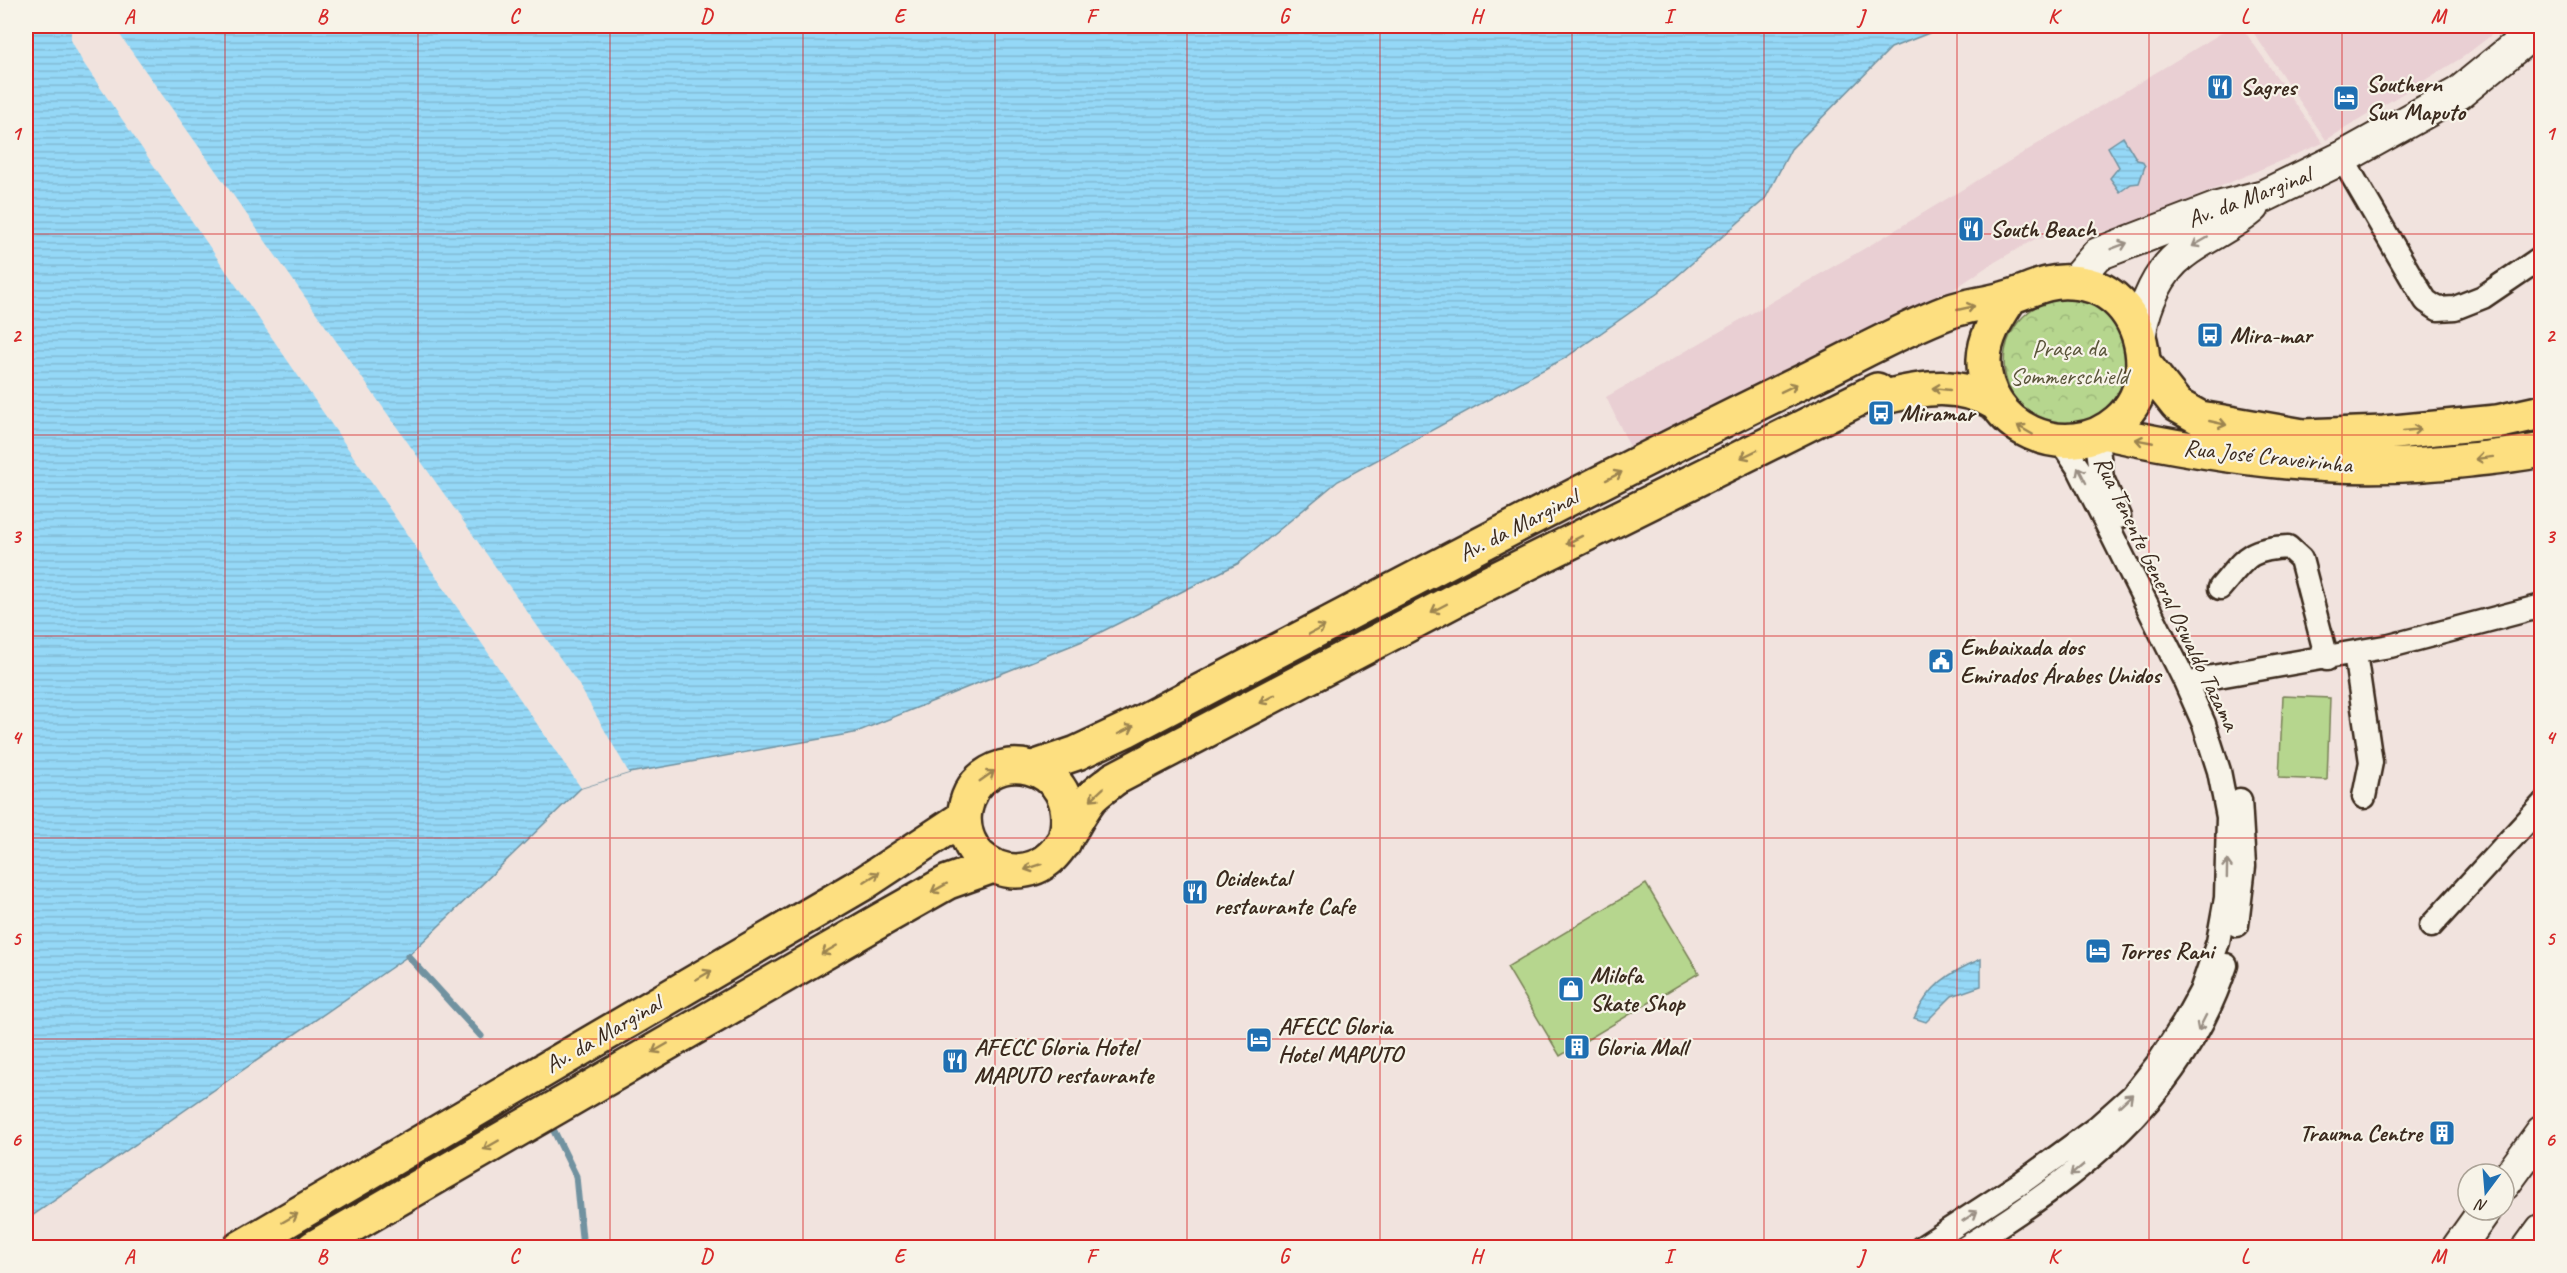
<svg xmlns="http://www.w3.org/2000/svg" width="2567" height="1273" font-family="Caveat,sans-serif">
  <defs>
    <pattern id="park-crowns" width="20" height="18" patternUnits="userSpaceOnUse" patternTransform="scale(1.5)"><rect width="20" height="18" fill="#b6d68e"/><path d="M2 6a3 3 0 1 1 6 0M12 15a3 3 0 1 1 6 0" fill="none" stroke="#9db87a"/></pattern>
    <pattern id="water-rules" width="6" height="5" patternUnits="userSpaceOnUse" patternTransform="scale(1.5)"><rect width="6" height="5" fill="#95d8f7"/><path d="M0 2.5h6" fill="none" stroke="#81bad3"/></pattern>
  </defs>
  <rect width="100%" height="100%" fill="#f1e3de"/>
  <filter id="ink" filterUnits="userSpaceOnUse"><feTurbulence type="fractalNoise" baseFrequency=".0167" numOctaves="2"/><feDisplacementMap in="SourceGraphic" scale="12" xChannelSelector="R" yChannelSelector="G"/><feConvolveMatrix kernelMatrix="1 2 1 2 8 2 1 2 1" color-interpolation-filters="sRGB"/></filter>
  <g filter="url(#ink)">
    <path fill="#e9cfd3" d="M 2233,26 L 2241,26 L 2323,143 L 2120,229 L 2035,239 L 1988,266 L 1918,314 L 1832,356 L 1657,432 L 1630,447 L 1606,397 L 1867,247 Z
      M 2249,26 L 2503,26 L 2463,57 L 2326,140 Z"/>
    <path fill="#b6d68e" stroke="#788056" stroke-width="1.5" d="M 2283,696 L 2330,698 L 2327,780 L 2279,778 Z
      M 1646,884 L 1699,973 L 1560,1056 L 1507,967 Z"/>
    <path fill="url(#park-crowns)" stroke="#788056" stroke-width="1.5" d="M 2064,297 L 2095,303 L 2126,332 L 2130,383 C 2122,393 2114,408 2104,416 C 2094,423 2080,424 2069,424 C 1986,424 1981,310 2064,297 Z"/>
    <path fill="url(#water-rules)" stroke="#7192a0" stroke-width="1.5" d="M 26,26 L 1947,26 L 1891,48 L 1791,149 L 1765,199 L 1658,293 L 1565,358 L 1338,481 L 1239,563 L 1085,640 L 854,733 L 629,773 L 581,788 L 408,956 L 26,1220 Z
      M 2123,137 L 2137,160 L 2142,161 L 2145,166 L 2139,183 L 2131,184 L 2120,192 L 2110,178 L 2119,167 L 2108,147 Z
      M 1981,959 L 1981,986 L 1952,996 L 1926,1022 L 1914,1018 C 1930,985 1948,973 1981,959 Z"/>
    <path fill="#f1e3de" d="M 71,26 L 115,28 L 579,685 L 629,773 L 581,788 L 82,61 L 71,40 Z"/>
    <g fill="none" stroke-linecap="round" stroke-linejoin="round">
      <path stroke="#7192a0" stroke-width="7" d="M 408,956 L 481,1036
        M 551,1125 L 576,1176 L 583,1248"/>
      <defs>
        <path id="minor" d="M 2342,158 L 2413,280 L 2426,301 L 2438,309 L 2455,308 L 2483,297 L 2542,257
          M 2096,435 L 2102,478 L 2119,517
          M 2220,588 C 2246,558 2247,549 2288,547 L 2301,559 L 2327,659
          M 2355,653 L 2371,762 L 2364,797
          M 2201,679 L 2390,646 L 2542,606
          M 2237,925 L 2244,866 L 2240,800
          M 2431,926 L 2542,805
          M 1921,1248 L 2021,1183 L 2095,1129 L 2132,1096 L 2158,1063 L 2183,1024 L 2201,991 L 2218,942 L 2226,898 L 2228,817 L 2219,771 L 2204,724 L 2185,681 L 2079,469 L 2061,442
          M 1964,1248 C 2079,1176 2182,1099 2226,965"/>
        <path id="secondary" d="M 2075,281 L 2098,254 L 2218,208 L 2264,196 L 2342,158 L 2459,93 L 2541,26
          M 2140,333 C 2144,305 2159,270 2183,253 C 2205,236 2232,226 2253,207
          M 2504,1184 L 2542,1132
          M 2458,1248 L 2485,1210
          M 2529,1248 L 2542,1230"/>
        <path id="primary" d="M 2143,362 L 2177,405 L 2200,418 L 2303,436 L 2384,433 L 2497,422 L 2542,412
          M 2103,432 C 2228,459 2342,475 2469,460 C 2494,457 2518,455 2542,450
          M 1033,768 L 1077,753 L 1126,730 C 1354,611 1581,489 1812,377 C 1857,355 1901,330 1948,312 C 1966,305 1987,304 2006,298 C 2028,292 2046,280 2070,282 C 2118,284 2144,324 2143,369 C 2142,389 2134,407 2118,421 C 2067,466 1982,428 1984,359 C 1985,335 1998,317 2010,298
          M 1064,842 C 1090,758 978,738 965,810 C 962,827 968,844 979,856 C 989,865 1003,871 1016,871 C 1059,870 1068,828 1090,799 C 1096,792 1107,785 1114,779 L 1478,588 L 1877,390 L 1885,397 C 1925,387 1959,382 1997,404
          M 240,1248 L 864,883 L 964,817
          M 313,1248 L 879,921 L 948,882 L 993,866"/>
      </defs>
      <use href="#minor" stroke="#3b2a1e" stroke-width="27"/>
      <use href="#secondary" stroke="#3b2a1e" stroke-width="36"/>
      <use href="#primary" stroke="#3b2a1e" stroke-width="38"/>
      <use href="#minor" stroke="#f7f3e8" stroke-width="22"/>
      <use href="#secondary" stroke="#f7f3e8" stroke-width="32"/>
      <use href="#primary" stroke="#fddf80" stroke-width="33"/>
    </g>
    <defs><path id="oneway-shaft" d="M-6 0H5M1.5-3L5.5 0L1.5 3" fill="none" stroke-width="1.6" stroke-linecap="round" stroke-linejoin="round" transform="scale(1.5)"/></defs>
    <g stroke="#998e83">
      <use href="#oneway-shaft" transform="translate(2200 242) rotate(150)"/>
      <use href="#oneway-shaft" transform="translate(2119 246) rotate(-21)"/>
      <use href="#oneway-shaft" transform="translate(2082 475) rotate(-117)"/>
      <use href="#oneway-shaft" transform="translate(2227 869) rotate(-89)"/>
      <use href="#oneway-shaft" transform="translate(2202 1023) rotate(117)"/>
      <use href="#oneway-shaft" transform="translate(2126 1100) rotate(-43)"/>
      <use href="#oneway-shaft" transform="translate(2077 1170) rotate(140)"/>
      <use href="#oneway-shaft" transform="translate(1970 1216) rotate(-33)"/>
    </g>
    <g stroke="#9c844f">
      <use href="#oneway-shaft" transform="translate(1966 308) rotate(-13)"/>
      <use href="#oneway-shaft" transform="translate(1789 388) rotate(-26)"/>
      <use href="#oneway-shaft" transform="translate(1941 389) rotate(-174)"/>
      <use href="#oneway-shaft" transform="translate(2218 423) rotate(13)"/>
      <use href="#oneway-shaft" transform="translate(2025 430) rotate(-150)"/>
      <use href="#oneway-shaft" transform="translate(2412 430) rotate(-6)"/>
      <use href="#oneway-shaft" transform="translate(2144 441) rotate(-169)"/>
      <use href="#oneway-shaft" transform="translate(1749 454) rotate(154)"/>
      <use href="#oneway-shaft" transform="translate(2484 458) rotate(173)"/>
      <use href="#oneway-shaft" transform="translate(1614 476) rotate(-27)"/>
      <use href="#oneway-shaft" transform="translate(1574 540) rotate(153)"/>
      <use href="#oneway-shaft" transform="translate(1439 608) rotate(152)"/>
      <use href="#oneway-shaft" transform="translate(1317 630) rotate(-28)"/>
      <use href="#oneway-shaft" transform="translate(1267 699) rotate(152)"/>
      <use href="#oneway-shaft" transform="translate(1126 730) rotate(-27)"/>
      <use href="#oneway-shaft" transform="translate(987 776) rotate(-35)"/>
      <use href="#oneway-shaft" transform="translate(1097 794) rotate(137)"/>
      <use href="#oneway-shaft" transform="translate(1033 867) rotate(161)"/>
      <use href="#oneway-shaft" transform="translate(872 877) rotate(-32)"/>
      <use href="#oneway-shaft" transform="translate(939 888) rotate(151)"/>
      <use href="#oneway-shaft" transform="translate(829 950) rotate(150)"/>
      <use href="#oneway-shaft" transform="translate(704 975) rotate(-30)"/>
      <use href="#oneway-shaft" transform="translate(660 1048) rotate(150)"/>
      <use href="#oneway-shaft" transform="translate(491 1145) rotate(150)"/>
      <use href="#oneway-shaft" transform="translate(290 1218) rotate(-30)"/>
    </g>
  </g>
  <path fill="none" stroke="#d62828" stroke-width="1.5" stroke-opacity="0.55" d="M 225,26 L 225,1248M 418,26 L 418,1248M 610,26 L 610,1248M 803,26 L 803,1248M 995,26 L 995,1248M 1187,26 L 1187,1248M 1380,26 L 1380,1248M 1572,26 L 1572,1248M 1764,26 L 1764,1248M 1957,26 L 1957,1248M 2149,26 L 2149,1248M 2342,26 L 2342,1248M 26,234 L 2542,234M 26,435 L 2542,435M 26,636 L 2542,636M 26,838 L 2542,838M 26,1039 L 2542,1039"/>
  <defs>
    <symbol id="restaurant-square" viewBox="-11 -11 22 22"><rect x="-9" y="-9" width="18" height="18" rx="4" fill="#1f6fb2" stroke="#f7f3e8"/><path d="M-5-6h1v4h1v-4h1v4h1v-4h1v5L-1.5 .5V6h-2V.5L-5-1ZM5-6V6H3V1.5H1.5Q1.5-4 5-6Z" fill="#fff"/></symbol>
    <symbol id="hotel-square" viewBox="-11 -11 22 22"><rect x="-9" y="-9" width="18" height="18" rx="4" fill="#1f6fb2" stroke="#f7f3e8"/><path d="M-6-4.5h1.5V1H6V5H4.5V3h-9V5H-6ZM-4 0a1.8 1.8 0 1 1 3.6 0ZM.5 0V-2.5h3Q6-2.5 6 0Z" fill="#fff"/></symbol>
    <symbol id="bus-square" viewBox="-11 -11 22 22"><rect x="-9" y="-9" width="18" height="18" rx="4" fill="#1f6fb2" stroke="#f7f3e8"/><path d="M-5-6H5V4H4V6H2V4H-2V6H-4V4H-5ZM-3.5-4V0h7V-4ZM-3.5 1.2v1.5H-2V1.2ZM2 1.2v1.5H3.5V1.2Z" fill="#fff"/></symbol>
    <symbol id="civic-square" viewBox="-11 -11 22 22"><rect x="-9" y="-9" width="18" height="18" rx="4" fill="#1f6fb2" stroke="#f7f3e8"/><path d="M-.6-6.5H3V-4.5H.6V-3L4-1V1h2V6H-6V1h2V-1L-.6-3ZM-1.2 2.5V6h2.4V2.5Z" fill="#fff"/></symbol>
    <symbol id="shop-square" viewBox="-11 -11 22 22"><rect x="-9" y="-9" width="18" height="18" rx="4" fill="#1f6fb2" stroke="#f7f3e8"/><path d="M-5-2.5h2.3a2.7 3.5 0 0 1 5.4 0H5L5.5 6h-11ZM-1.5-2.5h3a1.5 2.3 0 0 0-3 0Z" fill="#fff"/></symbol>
    <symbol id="building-square" viewBox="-11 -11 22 22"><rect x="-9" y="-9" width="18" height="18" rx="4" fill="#1f6fb2" stroke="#f7f3e8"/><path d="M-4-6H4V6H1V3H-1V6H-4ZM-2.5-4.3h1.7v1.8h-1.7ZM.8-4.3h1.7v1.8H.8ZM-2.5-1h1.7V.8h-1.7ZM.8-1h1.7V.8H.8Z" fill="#fff"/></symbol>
  </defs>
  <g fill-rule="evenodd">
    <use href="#restaurant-square" x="2205" y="72" width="30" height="30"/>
    <use href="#hotel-square" x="2331" y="83" width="30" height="30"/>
    <use href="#restaurant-square" x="1956" y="214" width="30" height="30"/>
    <use href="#bus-square" x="2195" y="320" width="30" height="30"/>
    <use href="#bus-square" x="1866" y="398" width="30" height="30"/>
    <use href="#civic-square" x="1926" y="646" width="30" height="30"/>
    <use href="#restaurant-square" x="1180" y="877" width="30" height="30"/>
    <use href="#hotel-square" x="2083" y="936" width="30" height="30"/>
    <use href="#shop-square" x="1556" y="974" width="30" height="30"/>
    <use href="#hotel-square" x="1244" y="1025" width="30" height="30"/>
    <use href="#building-square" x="1562" y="1032" width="30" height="30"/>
    <use href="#restaurant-square" x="940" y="1046" width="30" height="30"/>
    <use href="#building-square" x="2427" y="1118" width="30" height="30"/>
  </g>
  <g text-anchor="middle" stroke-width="4.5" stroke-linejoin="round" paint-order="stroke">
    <g font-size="24" font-weight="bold" fill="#3b2a1e" stroke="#f7f3e8" text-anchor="start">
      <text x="2366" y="92">Southern<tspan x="2366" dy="28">Sun Maputo</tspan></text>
      <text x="2240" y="95">Sagres</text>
      <text x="1990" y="237">South Beach</text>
      <text x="2230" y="343">Mira-mar</text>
      <text x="1900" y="421">Miramar</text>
      <text x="1960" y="655">Embaixada dos<tspan x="1960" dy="28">Emirados Árabes Unidos</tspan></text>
      <text x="1214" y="886">Ocidental<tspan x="1214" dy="28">restaurante Cafe</tspan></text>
      <text x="2118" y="959">Torres Rani</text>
      <text x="1590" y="983">Milofa<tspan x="1590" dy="28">Skate Shop</tspan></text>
      <text x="1278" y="1034">AFECC Gloria<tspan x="1278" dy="28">Hotel MAPUTO</tspan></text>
      <text x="974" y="1055">AFECC Gloria Hotel<tspan x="974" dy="28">MAPUTO restaurante</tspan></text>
      <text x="1596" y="1055">Gloria Mall</text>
      <text x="2422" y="1141" text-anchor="end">Trauma Centre</text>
    </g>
    <g font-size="24" fill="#3b2a1e" stroke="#f7f3e8">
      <text transform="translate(2249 197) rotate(-21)" y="8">Av. da Marginal</text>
      <text transform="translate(2268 456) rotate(6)" y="8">Rua José Craveirinha</text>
      <text transform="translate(1518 525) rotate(-27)" y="8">Av. da Marginal</text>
      <text transform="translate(2167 593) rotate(64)" y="8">Rua Tenente General Oswaldo Tazama</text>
      <text transform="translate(603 1034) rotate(-30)" y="8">Av. da Marginal</text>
    </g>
    <g font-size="24" fill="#5a553a" stroke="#f7f3e8">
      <text x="2069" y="356">Praça da<tspan x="2069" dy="28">Sommerschield</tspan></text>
    </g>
  </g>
  <rect width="2567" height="1273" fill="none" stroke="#f7f3e8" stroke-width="66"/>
  <g transform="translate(2486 1192) rotate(196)"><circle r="28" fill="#f7f3e8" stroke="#aca397" stroke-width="1.5"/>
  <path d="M0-4.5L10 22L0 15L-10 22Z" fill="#1f6fb2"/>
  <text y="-9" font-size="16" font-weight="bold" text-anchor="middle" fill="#3b2a1e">N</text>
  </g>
  <rect x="33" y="33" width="2501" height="1207" fill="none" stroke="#d62828" stroke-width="2"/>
  <g font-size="20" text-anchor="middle" font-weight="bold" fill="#d62828">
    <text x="129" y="23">A</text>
    <text x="322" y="23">B</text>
    <text x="514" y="23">C</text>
    <text x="706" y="23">D</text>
    <text x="899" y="23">E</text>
    <text x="1091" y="23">F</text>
    <text x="1284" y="23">G</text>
    <text x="1476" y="23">H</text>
    <text x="1668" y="23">I</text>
    <text x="1861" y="23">J</text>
    <text x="2053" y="23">K</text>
    <text x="2245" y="23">L</text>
    <text x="2438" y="23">M</text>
    <text x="16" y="140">1</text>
    <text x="2550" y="140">1</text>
    <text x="16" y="342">2</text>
    <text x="2550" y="342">2</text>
    <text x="16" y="543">3</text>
    <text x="2550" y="543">3</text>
    <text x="16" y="744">4</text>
    <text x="2550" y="744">4</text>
    <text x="16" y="945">5</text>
    <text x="2550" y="945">5</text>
    <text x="16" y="1146">6</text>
    <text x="2550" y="1146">6</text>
    <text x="129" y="1263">A</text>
    <text x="322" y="1263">B</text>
    <text x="514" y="1263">C</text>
    <text x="706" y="1263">D</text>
    <text x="899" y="1263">E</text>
    <text x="1091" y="1263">F</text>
    <text x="1284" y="1263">G</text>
    <text x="1476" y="1263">H</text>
    <text x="1668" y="1263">I</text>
    <text x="1861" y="1263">J</text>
    <text x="2053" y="1263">K</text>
    <text x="2245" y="1263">L</text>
    <text x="2438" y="1263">M</text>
  </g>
</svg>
